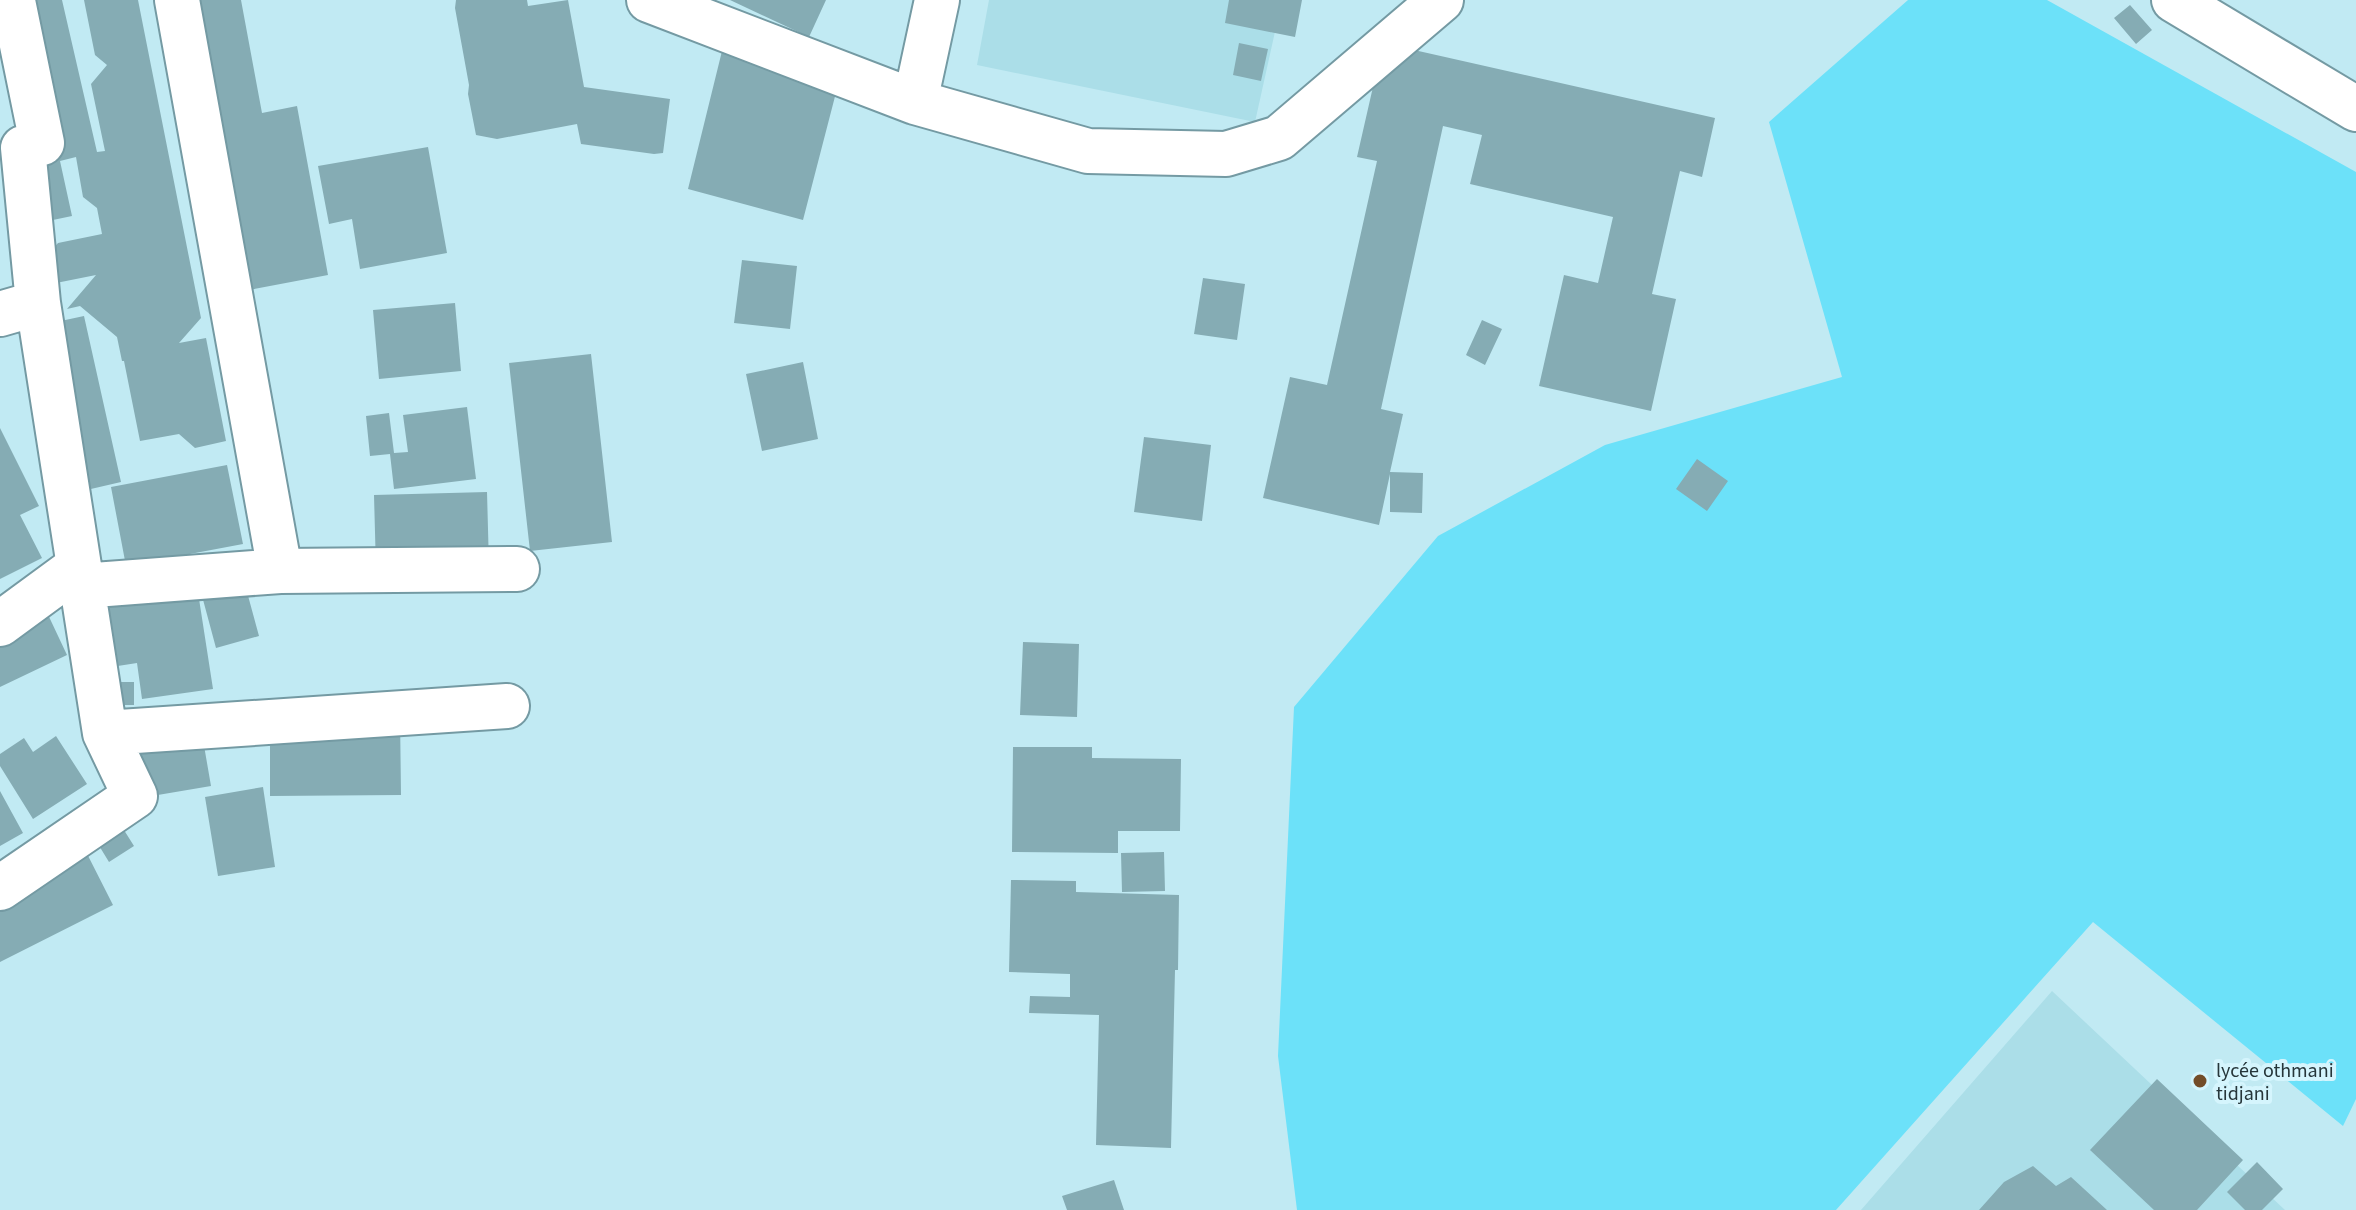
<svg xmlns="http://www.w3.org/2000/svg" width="2356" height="1210" font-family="'Source Sans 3',sans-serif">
  <rect width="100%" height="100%" fill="#c1eaf3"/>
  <path fill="#abdee8" d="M 989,0 L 1282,0 L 1255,122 L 977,65 Z
    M 2052,991 L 2285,1210 L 1861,1210 Z"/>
  <path fill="#6ce1f9" d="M 1908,0 L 2047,0 L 2356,172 L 2356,1099 L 2343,1126 L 2093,922 L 1836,1210 L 1297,1210 L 1278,1056 L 1294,707 L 1438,536 L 1605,445 L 1842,377 L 1769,122 Z"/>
  <path fill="#85acb4" d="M 26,0 L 62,0 L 97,152 L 105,151 L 91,84 L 107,65 L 95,55 L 84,0 L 138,0 L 201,318 L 179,343 L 206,338 L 226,441 L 195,448 L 179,434 L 140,441 L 124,361 L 122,361 L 117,337 L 80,306 L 67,309 L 96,275 L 41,286 L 37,267 L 58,243 L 102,234 L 97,208 L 83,197 L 76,157 L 60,161 L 72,216 L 48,221 Z
    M 178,0 L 241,0 L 262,113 L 297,106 L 328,275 L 223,295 Z
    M 456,0 L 527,0 L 528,6 L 568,0 L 584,87 L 670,99 L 663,153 L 654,154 L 581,144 L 577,124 L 497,139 L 476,135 L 468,94 L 469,85 L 455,8 Z
    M 730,0 L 826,0 L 809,37 Z
    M 1229,0 L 1302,0 L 1295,37 L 1225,23 Z
    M 2130,5 L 2152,30 L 2136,44 L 2114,18 Z
    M 1239,43 L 1268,49 L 1261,81 L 1233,75 Z
    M 1383,43 L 1715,118 L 1702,177 L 1680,171 L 1652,294 L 1676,299 L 1651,411 L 1539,386 L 1564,275 L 1598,283 L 1613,217 L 1470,184 L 1482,135 L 1443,126 L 1381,409 L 1403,414 L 1390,472 L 1423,473 L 1422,513 L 1390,512 L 1390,474 L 1379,525 L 1263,498 L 1290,377 L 1327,385 L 1377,161 L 1357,157 Z
    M 722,51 L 839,81 L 803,220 L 688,189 Z
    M 428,147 L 447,253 L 360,269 L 352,219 L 329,224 L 318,166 Z
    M 742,260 L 797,266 L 790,329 L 734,323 Z
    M 1203,278 L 1245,284 L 1237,340 L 1194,334 Z
    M 455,303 L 461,371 L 379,379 L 373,310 Z
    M 84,316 L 121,482 L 65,495 L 28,328 Z
    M 1482,320 L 1502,329 L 1485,365 L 1466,355 Z
    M 591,354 L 612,542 L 530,551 L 509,363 Z
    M 803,362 L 818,439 L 762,451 L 746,374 Z
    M 467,407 L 476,479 L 394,489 L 390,454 L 370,456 L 366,416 L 389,413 L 394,453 L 408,452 L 403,415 Z
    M 0,428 L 39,506 L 20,515 L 42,558 L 0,579 Z
    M 1144,437 L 1211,445 L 1202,521 L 1134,512 Z
    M 1697,459 L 1728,481 L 1707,511 L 1676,489 Z
    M 227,465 L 243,544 L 126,566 L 111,487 Z
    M 487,492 L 489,566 L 376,569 L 374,495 Z
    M 241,570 L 259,636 L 216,648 L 198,581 Z
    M 195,573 L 213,689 L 142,699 L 137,663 L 92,670 L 80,590 Z
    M 35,587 L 67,655 L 0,687 L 0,604 Z
    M 1023,642 L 1079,644 L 1077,717 L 1020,715 Z
    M 101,682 L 134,682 L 134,705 L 102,705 Z
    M 400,715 L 401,795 L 270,796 L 270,716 Z
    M 202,734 L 211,786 L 140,798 L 132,746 Z
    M 56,736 L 87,784 L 33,819 L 0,766 L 0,754 L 24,738 L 33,752 Z
    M 1013,747 L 1092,747 L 1092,758 L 1181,759 L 1180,831 L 1118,831 L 1118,853 L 1012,852 Z
    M 263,787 L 275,867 L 218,876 L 205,797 Z
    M 0,791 L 23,833 L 0,846 Z
    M 112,811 L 134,846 L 109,862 L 87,826 Z
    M 77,834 L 113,905 L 0,962 L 0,897 Z
    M 1164,852 L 1165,891 L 1122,892 L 1121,853 Z
    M 1011,880 L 1076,881 L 1076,892 L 1179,895 L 1178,970 L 1175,970 L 1171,1148 L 1096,1145 L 1099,1015 L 1029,1013 L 1030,996 L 1070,997 L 1070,974 L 1009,972 Z
    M 2157,1079 L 2243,1160 L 2197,1210 L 2154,1210 L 2090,1150 Z
    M 2257,1162 L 2283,1189 L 2262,1210 L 2245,1210 L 2227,1192 Z
    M 2033,1166 L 2056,1186 L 2071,1177 L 2107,1210 L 1979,1210 L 2004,1182 Z
    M 1114,1180 L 1124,1210 L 1067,1210 L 1062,1196 Z"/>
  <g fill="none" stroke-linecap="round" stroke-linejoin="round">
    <defs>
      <path id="minor" d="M 177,0 L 280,571
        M 649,0 L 915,102 L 1088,151 L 1226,154 L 1279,138 L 1441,0
        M 2174,0 L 2356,109
        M 915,102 L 937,0
        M 0,314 L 38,303
        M 81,586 L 280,571 L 517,569
        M 0,624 L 79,566
        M 105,733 L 507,706
        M 0,888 L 135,796 L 105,733 L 38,303 L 23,148 L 42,143 L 13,1"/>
    </defs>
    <use href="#minor" stroke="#749aa3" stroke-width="48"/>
    <use href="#minor" stroke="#fff" stroke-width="44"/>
  </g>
  <circle fill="#734d29" stroke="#d5f5fd" stroke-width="3" cx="2200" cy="1081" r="8"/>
  <g text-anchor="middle" stroke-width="8" stroke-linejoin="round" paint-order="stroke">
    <g font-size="20" fill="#26363a" stroke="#d5f5fd" text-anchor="start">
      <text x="2216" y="1077">lycée othmani<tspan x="2216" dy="23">tidjani</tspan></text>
    </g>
  </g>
</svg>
